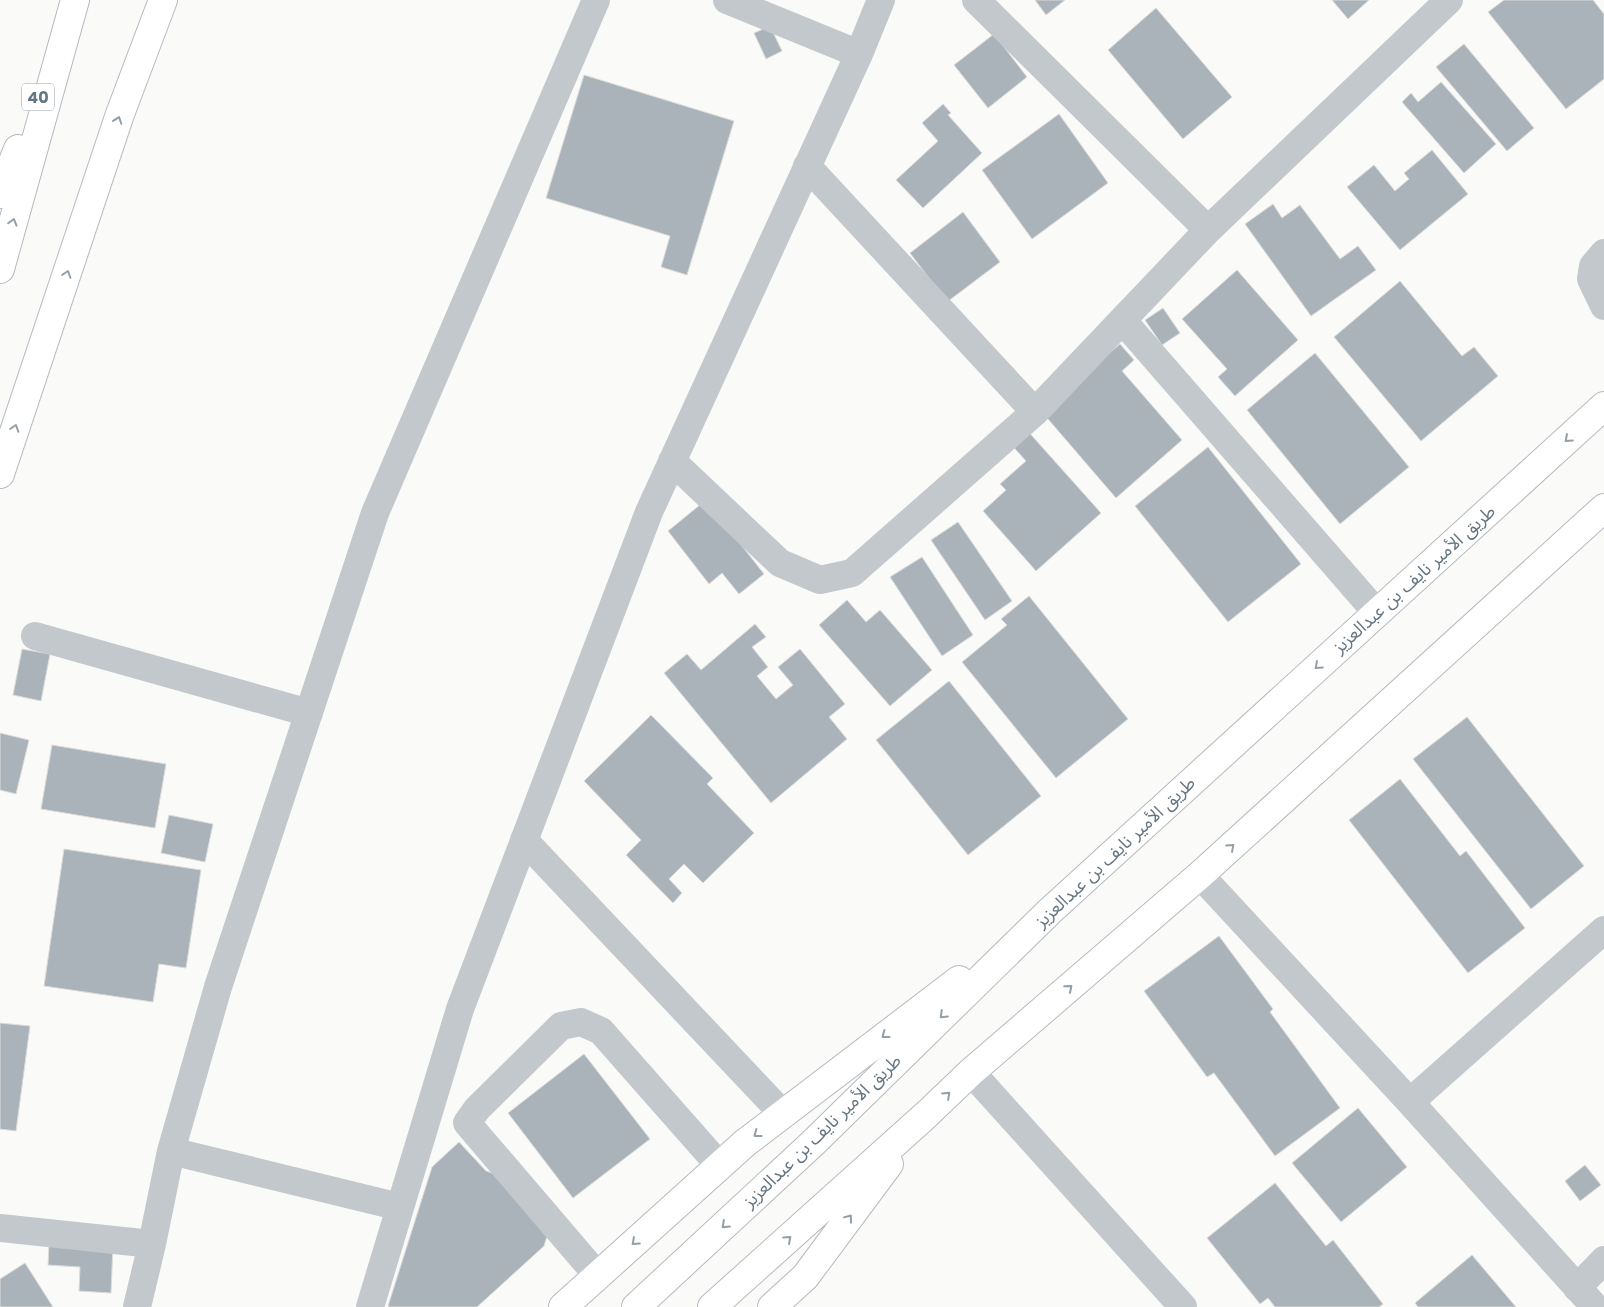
<svg xmlns="http://www.w3.org/2000/svg" width="1604" height="1307" font-family="Poppins,'Noto Sans Arabic',sans-serif">
  <rect width="100%" height="100%" fill="#fafaf8"/>
  <path fill="#aab3b9" stroke="#dcdcda" d="M 1035,0 L 1065,0 L 1046,15 Z
    M 1332,0 L 1369,0 L 1348,19 Z
    M 1504,0 L 1593,0 L 1604,14 L 1604,79 L 1566,109 L 1488,12 Z
    M 1156,8 L 1232,97 L 1183,139 L 1108,50 Z
    M 770,26 L 782,51 L 766,59 L 754,33 Z
    M 994,34 L 1027,77 L 988,108 L 954,65 Z
    M 1464,44 L 1534,128 L 1507,151 L 1436,67 Z
    M 584,75 L 734,121 L 687,275 L 661,267 L 670,236 L 546,198 Z
    M 1441,82 L 1496,144 L 1464,173 L 1402,102 L 1411,93 L 1418,102 Z
    M 943,104 L 951,113 L 948,115 L 982,153 L 923,208 L 896,180 L 938,141 L 922,123 Z
    M 1059,114 L 1108,183 L 1032,239 L 982,170 Z
    M 1432,150 L 1468,194 L 1400,250 L 1347,187 L 1374,165 L 1395,191 L 1409,179 L 1404,173 Z
    M 1273,204 L 1282,218 L 1300,205 L 1340,259 L 1358,246 L 1376,270 L 1311,316 L 1245,224 Z
    M 963,212 L 1000,262 L 947,302 L 910,253 Z
    M 1237,270 L 1298,340 L 1235,396 L 1218,377 L 1227,369 L 1182,319 Z
    M 1400,281 L 1462,356 L 1474,347 L 1498,376 L 1421,441 L 1334,337 Z
    M 1163,308 L 1180,333 L 1162,345 L 1145,320 Z
    M 1120,344 L 1134,360 L 1122,371 L 1182,440 L 1116,498 L 1042,412 Z
    M 1315,353 L 1409,467 L 1340,524 L 1247,410 Z
    M 1025,428 L 1101,513 L 1036,571 L 983,511 L 1006,490 L 1000,484 L 1026,461 L 1009,442 Z
    M 1208,447 L 1301,564 L 1228,622 L 1135,506 Z
    M 706,500 L 764,574 L 739,594 L 722,573 L 709,584 L 668,531 Z
    M 958,522 L 1012,601 L 985,620 L 931,540 Z
    M 922,557 L 973,635 L 942,656 L 890,577 Z
    M 1029,596 L 1128,719 L 1056,778 L 962,662 L 1007,625 L 1001,619 Z
    M 847,600 L 866,622 L 880,610 L 932,670 L 890,706 L 819,625 Z
    M 755,624 L 766,637 L 752,647 L 768,667 L 757,676 L 776,699 L 793,685 L 778,667 L 800,649 L 845,704 L 829,717 L 847,739 L 771,803 L 664,673 L 687,654 L 701,670 Z
    M 22,649 L 50,654 L 41,701 L 13,695 Z
    M 949,681 L 1041,796 L 968,855 L 876,740 Z
    M 651,715 L 713,778 L 707,784 L 754,833 L 703,883 L 684,864 L 669,879 L 682,893 L 673,903 L 626,855 L 641,840 L 584,781 Z
    M 1467,717 L 1584,866 L 1531,909 L 1413,759 Z
    M 0,733 L 29,740 L 16,794 L 0,790 Z
    M 52,745 L 166,764 L 155,828 L 41,809 Z
    M 1400,779 L 1460,856 L 1466,851 L 1525,928 L 1468,973 L 1349,820 Z
    M 169,815 L 213,824 L 205,862 L 161,853 Z
    M 64,849 L 201,870 L 186,968 L 159,964 L 153,1002 L 44,986 Z
    M 1219,936 L 1273,1009 L 1270,1012 L 1340,1108 L 1275,1156 L 1214,1073 L 1207,1077 L 1144,991 Z
    M 0,1023 L 30,1026 L 16,1131 L 0,1129 Z
    M 584,1054 L 650,1139 L 573,1198 L 508,1113 Z
    M 1358,1108 L 1407,1167 L 1341,1222 L 1292,1163 Z
    M 459,1142 L 486,1171 L 498,1175 L 549,1230 L 544,1246 L 477,1307 L 389,1307 L 388,1306 L 432,1167 Z
    M 1585,1165 L 1601,1185 L 1580,1201 L 1565,1181 Z
    M 1275,1183 L 1326,1246 L 1333,1240 L 1383,1304 L 1379,1307 L 1275,1307 L 1268,1298 L 1260,1304 L 1207,1238 Z
    M 49,1243 L 113,1245 L 111,1293 L 79,1291 L 80,1267 L 48,1265 Z
    M 1472,1255 L 1516,1307 L 1418,1307 L 1415,1303 Z
    M 25,1263 L 53,1307 L 0,1307 L 0,1279 Z"/>
  <g fill="none" stroke-linecap="round" stroke-linejoin="round">
    <defs>
      <path id="major" d="M 0,474 L 120,114 L 163,0
        M 563,1307 L 745,1143 L 959,980
        M 636,1307 L 813,1143 L 1050,911 L 1604,406
        M 712,1307 L 926,1115 L 971,1072 L 1200,875 L 1604,508
        M 772,1307 L 805,1277 L 889,1164"/>
      <path id="highway" d="M 0,194 L 18,149
        M 0,269 L 75,0"/>
    </defs>
    <use href="#major" stroke="#b5babe" stroke-width="30"/>
    <use href="#highway" stroke="#b4b9bd" stroke-width="30"/>
    <path stroke="#c3c8cc" stroke-width="28" d="M 727,0 L 859,54
      M 976,0 L 1208,230
      M 807,166 L 1035,412
      M 1604,253 L 1593,266 L 1591,279 L 1604,306
      M 1123,321 L 1377,613
      M 672,461 L 780,563 L 820,580 L 852,573 L 1035,412 L 1208,230 L 1449,0
      M 35,636 L 309,713
      M 524,840 L 783,1114
      M 1200,875 L 1410,1102 L 1595,1307
      M 971,1072 L 1183,1307
      M 1410,1102 L 1604,930
      M 171,1151 L 400,1207
      M 0,1228 L 152,1244
      M 598,1276 L 467,1123 L 477,1109 L 561,1026 L 581,1022 L 601,1031 L 720,1166
      M 1577,1288 L 1604,1260
      M 137,1307 L 152,1244 L 171,1151 L 218,987 L 375,513 L 596,0
      M 370,1307 L 460,1009 L 649,512 L 859,54 L 881,0"/>
    <use href="#major" stroke="#fff" stroke-width="28"/>
    <use href="#highway" stroke="#fff" stroke-width="28"/>
  </g>
  <defs><path id="oneway-chevron" d="M-2-3.5L2.5 0L-2 3.5" fill="none" stroke-width="1.6" stroke-linecap="round" stroke-linejoin="round" transform="scale(1.25)"/></defs>
  <g stroke="#939fa8">
    <use href="#oneway-chevron" transform="translate(118 120) rotate(-71)"/>
    <use href="#oneway-chevron" transform="translate(13 222) rotate(-74)"/>
    <use href="#oneway-chevron" transform="translate(67 274) rotate(-72)"/>
    <use href="#oneway-chevron" transform="translate(15 428) rotate(-72)"/>
    <use href="#oneway-chevron" transform="translate(1568 439) rotate(138)"/>
    <use href="#oneway-chevron" transform="translate(1318 666) rotate(138)"/>
    <use href="#oneway-chevron" transform="translate(1231 847) rotate(-42)"/>
    <use href="#oneway-chevron" transform="translate(1069 988) rotate(-41)"/>
    <use href="#oneway-chevron" transform="translate(943 1015) rotate(136)"/>
    <use href="#oneway-chevron" transform="translate(885 1035) rotate(143)"/>
    <use href="#oneway-chevron" transform="translate(947 1095) rotate(-43)"/>
    <use href="#oneway-chevron" transform="translate(757 1134) rotate(143)"/>
    <use href="#oneway-chevron" transform="translate(849 1218) rotate(-53)"/>
    <use href="#oneway-chevron" transform="translate(725 1225) rotate(137)"/>
    <use href="#oneway-chevron" transform="translate(788 1239) rotate(-42)"/>
    <use href="#oneway-chevron" transform="translate(635 1242) rotate(138)"/>
  </g>
  <g text-anchor="middle" stroke-width="5" stroke-linejoin="round" paint-order="stroke">
    <rect fill="#fff" stroke="#939fa8" stroke-width="1" x="22" y="83.5" width="32" height="27" rx="4"/>
    <g font-size="16" font-weight="bold" fill="#657683">
      <text x="38" y="103">40</text>
    </g>
    <g font-size="18" fill="#657683" stroke="#fff">
      <text transform="translate(1414 579) rotate(-42)" y="6">طريق الأمير نايف بن عبدالعزيز</text>
      <text transform="translate(1115 852) rotate(-43)" y="6">طريق الأمير نايف بن عبدالعزيز</text>
      <text transform="translate(822 1131) rotate(-44)" y="6">طريق الأمير نايف بن عبدالعزيز</text>
    </g>
  </g>
</svg>
